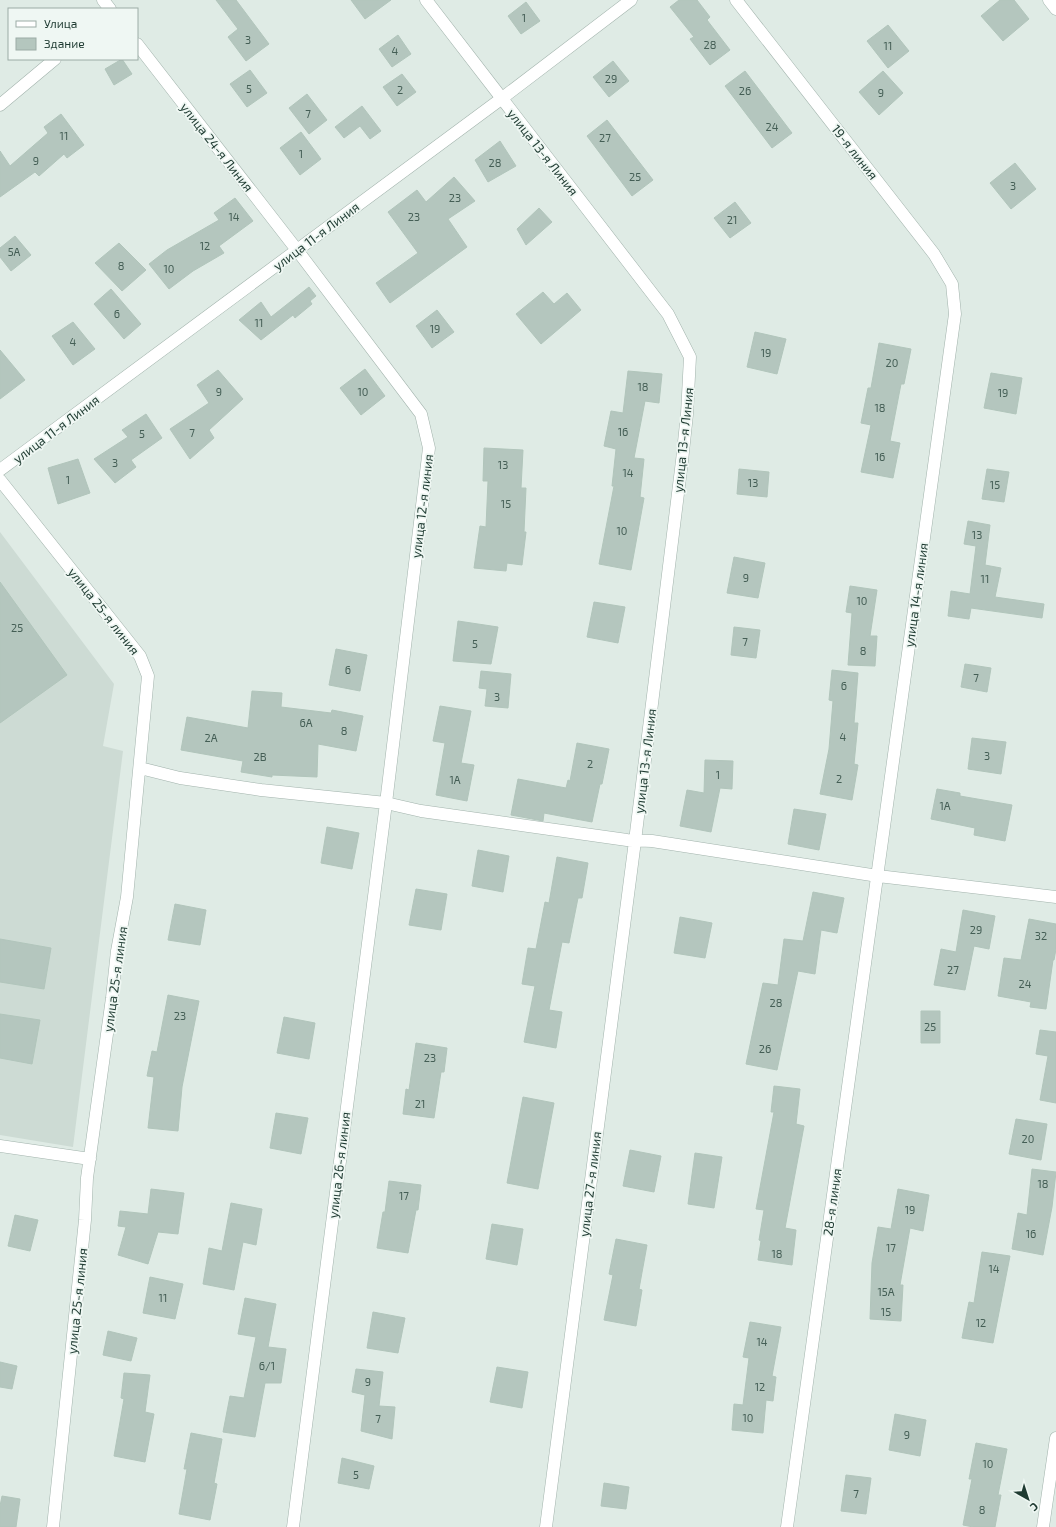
<svg xmlns="http://www.w3.org/2000/svg" width="1056" height="1527" font-family="'Exo 2',sans-serif">
  <rect width="100%" height="100%" fill="#dfebe5"/>
  <path fill="#cddbd4" d="M 0,532 L 114,684 L 103,746 L 123,751 L 73,1147 L 0,1135 Z"/>
  <path fill="#b4c6be" stroke="#b1c5bb" d="M 216,0 L 236,0 L 269,44 L 246,61 L 228,37 L 238,29 Z
    M 351,0 L 391,0 L 365,19 Z
    M 679,0 L 697,0 L 710,17 L 707,20 L 730,50 L 710,65 L 690,39 L 694,37 L 670,7 Z
    M 1000,0 L 1014,0 L 1029,19 L 1003,41 L 981,16 Z
    M 526,2 L 540,21 L 521,34 L 508,16 Z
    M 888,25 L 909,51 L 888,68 L 867,41 Z
    M 398,35 L 411,54 L 392,67 L 379,49 Z
    M 122,59 L 132,74 L 114,85 L 105,69 Z
    M 613,61 L 629,81 L 609,97 L 593,77 Z
    M 250,70 L 267,93 L 247,107 L 230,84 Z
    M 745,71 L 792,133 L 772,148 L 725,86 Z
    M 883,71 L 903,93 L 879,115 L 859,92 Z
    M 402,74 L 416,92 L 397,106 L 383,87 Z
    M 307,94 L 327,120 L 309,134 L 289,108 Z
    M 362,106 L 381,131 L 370,139 L 360,126 L 344,138 L 335,127 Z
    M 61,114 L 84,145 L 67,158 L 64,154 L 39,176 L 35,172 L 0,197 L 0,151 L 10,166 L 48,133 L 44,127 Z
    M 607,120 L 653,180 L 632,196 L 587,136 Z
    M 301,132 L 321,159 L 300,175 L 280,148 Z
    M 500,141 L 516,166 L 488,182 L 475,160 Z
    M 1015,163 L 1036,189 L 1011,209 L 990,183 Z
    M 454,177 L 475,201 L 448,219 L 467,247 L 390,303 L 376,283 L 418,253 L 388,212 L 417,190 L 426,202 Z
    M 235,198 L 253,221 L 219,246 L 224,253 L 193,271 L 169,289 L 149,264 L 167,250 L 219,220 L 214,213 Z
    M 735,202 L 751,223 L 730,238 L 714,218 Z
    M 539,208 L 552,222 L 526,245 L 517,229 Z
    M 15,236 L 31,255 L 11,271 L 0,257 L 0,248 Z
    M 119,243 L 146,270 L 122,291 L 95,263 Z
    M 309,287 L 316,296 L 310,301 L 312,304 L 295,318 L 293,315 L 261,340 L 239,320 L 261,302 L 271,317 Z
    M 111,289 L 141,324 L 124,339 L 94,304 Z
    M 543,292 L 554,304 L 567,293 L 581,310 L 541,344 L 516,314 Z
    M 437,310 L 454,332 L 432,348 L 416,326 Z
    M 73,322 L 95,349 L 73,365 L 52,336 Z
    M 755,332 L 786,339 L 777,374 L 747,367 Z
    M 879,343 L 911,349 L 904,384 L 901,384 L 890,441 L 900,443 L 893,478 L 861,472 L 871,425 L 861,423 L 868,388 L 871,388 Z
    M 0,350 L 25,380 L 0,399 Z
    M 365,369 L 385,396 L 361,415 L 340,388 Z
    M 218,370 L 243,399 L 209,430 L 214,438 L 190,459 L 170,429 L 209,403 L 197,385 Z
    M 628,371 L 662,374 L 659,403 L 645,401 L 634,458 L 644,459 L 640,497 L 644,498 L 631,570 L 599,564 L 614,486 L 612,486 L 616,449 L 604,446 L 611,411 L 623,413 Z
    M 991,373 L 1022,378 L 1016,414 L 984,408 Z
    M 146,414 L 162,438 L 131,460 L 136,467 L 115,483 L 94,459 L 128,437 L 122,430 Z
    M 484,448 L 523,450 L 521,488 L 526,488 L 524,532 L 526,532 L 522,565 L 507,563 L 506,571 L 474,568 L 480,526 L 486,527 L 488,481 L 483,481 Z
    M 78,459 L 90,493 L 58,504 L 48,468 Z
    M 739,469 L 769,472 L 767,497 L 737,494 Z
    M 987,469 L 1009,472 L 1004,502 L 982,499 Z
    M 968,521 L 990,525 L 985,565 L 1001,568 L 995,597 L 1044,604 L 1042,618 L 971,608 L 969,619 L 948,616 L 951,591 L 970,594 L 976,546 L 964,544 Z
    M 734,557 L 765,563 L 758,598 L 727,593 Z
    M 0,582 L 67,675 L 0,723 Z
    M 850,586 L 877,590 L 870,636 L 877,636 L 875,666 L 848,665 L 852,613 L 846,612 Z
    M 594,602 L 625,607 L 618,643 L 587,637 Z
    M 458,621 L 498,627 L 491,664 L 453,661 Z
    M 734,627 L 760,630 L 756,658 L 731,655 Z
    M 336,649 L 367,655 L 360,691 L 329,685 Z
    M 965,664 L 991,668 L 987,692 L 961,687 Z
    M 832,670 L 858,673 L 854,723 L 858,723 L 854,764 L 858,765 L 852,800 L 820,794 L 829,749 L 833,701 L 829,700 Z
    M 481,671 L 511,674 L 508,708 L 485,706 L 487,689 L 479,688 Z
    M 252,691 L 282,693 L 281,707 L 331,713 L 332,710 L 363,716 L 356,751 L 318,744 L 317,777 L 272,775 L 272,777 L 241,772 L 243,761 L 181,750 L 187,717 L 248,728 Z
    M 440,706 L 471,711 L 461,763 L 474,765 L 467,801 L 436,795 L 445,743 L 433,741 Z
    M 972,738 L 1006,742 L 1001,774 L 968,769 Z
    M 577,743 L 609,749 L 602,784 L 600,784 L 592,822 L 544,813 L 543,821 L 511,815 L 518,779 L 566,788 L 568,780 L 570,781 Z
    M 705,760 L 733,761 L 732,789 L 720,788 L 711,832 L 680,826 L 687,790 L 704,793 Z
    M 937,789 L 960,793 L 960,796 L 1012,805 L 1005,841 L 974,835 L 975,828 L 931,819 Z
    M 794,809 L 826,814 L 819,850 L 788,844 Z
    M 327,827 L 359,833 L 352,869 L 321,863 Z
    M 478,850 L 509,856 L 503,892 L 472,886 Z
    M 557,857 L 588,863 L 582,898 L 578,898 L 569,943 L 562,942 L 549,1010 L 562,1012 L 556,1048 L 524,1042 L 535,986 L 522,984 L 528,948 L 536,949 L 545,902 L 549,903 Z
    M 416,889 L 447,894 L 441,930 L 409,925 Z
    M 813,892 L 844,898 L 837,933 L 821,930 L 815,974 L 798,971 L 777,1070 L 746,1064 L 763,983 L 778,985 L 784,939 L 803,941 Z
    M 175,904 L 206,910 L 200,945 L 168,940 Z
    M 963,910 L 995,916 L 989,949 L 974,946 L 965,990 L 934,985 L 941,949 L 956,952 Z
    M 680,917 L 712,923 L 705,958 L 674,953 Z
    M 1029,919 L 1056,924 L 1056,949 L 1054,960 L 1053,960 L 1046,1009 L 1030,1007 L 1031,1002 L 998,996 L 1004,958 L 1021,960 Z
    M 0,939 L 51,948 L 44,989 L 0,982 Z
    M 168,995 L 199,1001 L 182,1087 L 178,1131 L 148,1128 L 154,1077 L 147,1076 L 152,1051 L 157,1052 Z
    M 921,1011 L 940,1011 L 940,1043 L 921,1043 Z
    M 0,1014 L 40,1020 L 32,1064 L 0,1058 Z
    M 284,1017 L 315,1023 L 309,1059 L 277,1053 Z
    M 1040,1030 L 1056,1032 L 1056,1103 L 1040,1100 L 1048,1056 L 1036,1054 Z
    M 416,1043 L 447,1048 L 444,1072 L 441,1072 L 434,1118 L 403,1114 L 406,1089 L 409,1090 Z
    M 774,1086 L 800,1089 L 796,1124 L 804,1126 L 785,1228 L 796,1230 L 792,1265 L 758,1260 L 761,1241 L 759,1240 L 764,1210 L 756,1209 L 774,1112 L 771,1112 Z
    M 523,1097 L 554,1103 L 538,1189 L 507,1183 Z
    M 276,1113 L 308,1118 L 301,1154 L 270,1148 Z
    M 1016,1119 L 1047,1124 L 1041,1160 L 1009,1154 Z
    M 630,1150 L 661,1156 L 654,1192 L 623,1186 Z
    M 695,1153 L 722,1157 L 714,1208 L 688,1204 Z
    M 1032,1169 L 1056,1172 L 1052,1207 L 1043,1255 L 1012,1249 L 1018,1213 L 1027,1215 Z
    M 389,1181 L 421,1185 L 418,1210 L 416,1210 L 408,1253 L 377,1248 L 383,1212 L 385,1212 Z
    M 151,1189 L 184,1193 L 178,1234 L 158,1232 L 148,1264 L 118,1255 L 126,1227 L 118,1226 L 120,1211 L 148,1214 Z
    M 898,1189 L 929,1195 L 923,1231 L 910,1228 L 900,1285 L 903,1285 L 901,1321 L 870,1319 L 872,1263 L 878,1227 L 891,1229 Z
    M 231,1203 L 262,1209 L 256,1245 L 243,1242 L 234,1290 L 203,1284 L 209,1248 L 222,1251 Z
    M 15,1215 L 38,1220 L 30,1251 L 8,1246 Z
    M 492,1224 L 523,1229 L 517,1265 L 486,1259 Z
    M 616,1239 L 647,1245 L 639,1289 L 642,1290 L 636,1326 L 604,1320 L 613,1275 L 609,1274 Z
    M 982,1252 L 1010,1256 L 993,1343 L 962,1338 L 969,1302 L 974,1303 Z
    M 150,1277 L 183,1284 L 175,1319 L 143,1313 Z
    M 245,1298 L 276,1304 L 268,1347 L 286,1349 L 281,1383 L 265,1383 L 255,1437 L 223,1432 L 230,1396 L 244,1398 L 256,1337 L 238,1334 Z
    M 373,1312 L 405,1318 L 398,1353 L 367,1348 Z
    M 750,1322 L 781,1327 L 772,1376 L 776,1377 L 773,1401 L 766,1400 L 763,1433 L 732,1430 L 734,1404 L 743,1405 L 749,1358 L 743,1357 Z
    M 108,1331 L 137,1338 L 131,1361 L 103,1355 Z
    M 0,1362 L 17,1366 L 12,1389 L 0,1387 Z
    M 497,1367 L 528,1372 L 522,1408 L 490,1402 Z
    M 356,1369 L 383,1372 L 379,1406 L 395,1407 L 392,1439 L 361,1431 L 365,1395 L 352,1392 Z
    M 124,1373 L 150,1375 L 145,1412 L 154,1414 L 145,1462 L 114,1456 L 124,1399 L 121,1398 Z
    M 895,1414 L 926,1420 L 920,1456 L 889,1450 Z
    M 191,1433 L 222,1439 L 214,1483 L 217,1484 L 210,1520 L 179,1514 L 187,1469 L 184,1469 Z
    M 976,1443 L 1007,1449 L 998,1495 L 1001,1495 L 995,1527 L 973,1527 L 963,1525 L 972,1479 L 969,1479 Z
    M 342,1458 L 374,1466 L 369,1489 L 338,1483 Z
    M 846,1475 L 871,1478 L 866,1514 L 841,1511 Z
    M 604,1483 L 629,1487 L 626,1509 L 601,1506 Z
    M 2,1496 L 20,1499 L 16,1527 L 0,1527 L 0,1506 Z"/>
  <g fill="none" stroke-linecap="round" stroke-linejoin="round">
    <defs>
      <path id="minor" d="M 103,0 L 110,9
        M 426,0 L 668,314 L 690,357 L 687,414 L 682,461 L 635,841 L 546,1527
        M 736,0 L 934,254 L 952,284 L 955,314 L 787,1527
        M 1049,0 L 1056,9
        M 137,44 L 297,250 L 421,414 L 429,448 L 386,803 L 293,1527
        M 0,105 L 55,59
        M 0,470 L 501,99 L 631,0
        M 0,480 L 140,656 L 148,676 L 127,897 L 117,951 L 112,998 L 87,1178 L 85,1220 L 53,1527
        M 140,768 L 180,778 L 261,790 L 386,803 L 421,811 L 627,840 L 652,841 L 878,876 L 1056,897
        M 0,1146 L 90,1159
        M 1043,1527 L 1056,1438"/>
    </defs>
    <use href="#minor" stroke="#a2b3ac" stroke-width="13"/>
    <use href="#minor" stroke="#fff" stroke-width="12"/>
  </g>
  <g text-anchor="middle" stroke-width="3.5" stroke-linejoin="round" paint-order="stroke">
    <g font-size="11" fill="#445e55">
      <text x="524" y="22">1</text>
      <text x="248" y="44">3</text>
      <text x="710" y="49">28</text>
      <text x="888" y="50">11</text>
      <text x="395" y="55">4</text>
      <text x="611" y="83">29</text>
      <text x="249" y="93">5</text>
      <text x="400" y="94">2</text>
      <text x="745" y="95">26</text>
      <text x="881" y="97">9</text>
      <text x="308" y="118">7</text>
      <text x="772" y="131">24</text>
      <text x="64" y="140">11</text>
      <text x="605" y="142">27</text>
      <text x="301" y="158">1</text>
      <text x="36" y="165">9</text>
      <text x="495" y="167">28</text>
      <text x="635" y="181">25</text>
      <text x="1013" y="190">3</text>
      <text x="455" y="202">23</text>
      <text x="234" y="221">14</text>
      <text x="414" y="221">23</text>
      <text x="732" y="224">21</text>
      <text x="205" y="250">12</text>
      <text x="14" y="256">5А</text>
      <text x="121" y="270">8</text>
      <text x="169" y="273">10</text>
      <text x="117" y="318">6</text>
      <text x="259" y="327">11</text>
      <text x="435" y="333">19</text>
      <text x="73" y="346">4</text>
      <text x="766" y="357">19</text>
      <text x="892" y="367">20</text>
      <text x="643" y="391">18</text>
      <text x="219" y="396">9</text>
      <text x="363" y="396">10</text>
      <text x="1003" y="397">19</text>
      <text x="880" y="412">18</text>
      <text x="623" y="436">16</text>
      <text x="192" y="437">7</text>
      <text x="142" y="438">5</text>
      <text x="880" y="461">16</text>
      <text x="115" y="467">3</text>
      <text x="503" y="469">13</text>
      <text x="628" y="477">14</text>
      <text x="68" y="484">1</text>
      <text x="753" y="487">13</text>
      <text x="995" y="489">15</text>
      <text x="506" y="508">15</text>
      <text x="622" y="535">10</text>
      <text x="977" y="539">13</text>
      <text x="746" y="582">9</text>
      <text x="985" y="583">11</text>
      <text x="862" y="605">10</text>
      <text x="17" y="632">25</text>
      <text x="745" y="646">7</text>
      <text x="475" y="648">5</text>
      <text x="863" y="655">8</text>
      <text x="348" y="674">6</text>
      <text x="976" y="682">7</text>
      <text x="844" y="690">6</text>
      <text x="497" y="701">3</text>
      <text x="306" y="727">6А</text>
      <text x="344" y="735">8</text>
      <text x="843" y="741">4</text>
      <text x="211" y="742">2А</text>
      <text x="987" y="760">3</text>
      <text x="260" y="761">2В</text>
      <text x="590" y="768">2</text>
      <text x="718" y="779">1</text>
      <text x="839" y="783">2</text>
      <text x="455" y="784">1А</text>
      <text x="945" y="810">1А</text>
      <text x="976" y="934">29</text>
      <text x="1041" y="940">32</text>
      <text x="953" y="974">27</text>
      <text x="1025" y="988">24</text>
      <text x="776" y="1007">28</text>
      <text x="180" y="1020">23</text>
      <text x="930" y="1031">25</text>
      <text x="765" y="1053">26</text>
      <text x="430" y="1062">23</text>
      <text x="420" y="1108">21</text>
      <text x="1028" y="1143">20</text>
      <text x="1043" y="1188">18</text>
      <text x="404" y="1200">17</text>
      <text x="910" y="1214">19</text>
      <text x="1031" y="1238">16</text>
      <text x="891" y="1252">17</text>
      <text x="777" y="1258">18</text>
      <text x="994" y="1273">14</text>
      <text x="886" y="1296">15А</text>
      <text x="163" y="1302">11</text>
      <text x="886" y="1316">15</text>
      <text x="981" y="1327">12</text>
      <text x="762" y="1346">14</text>
      <text x="267" y="1370">6/1</text>
      <text x="368" y="1386">9</text>
      <text x="760" y="1391">12</text>
      <text x="748" y="1422">10</text>
      <text x="378" y="1423">7</text>
      <text x="907" y="1439">9</text>
      <text x="988" y="1468">10</text>
      <text x="356" y="1479">5</text>
      <text x="856" y="1498">7</text>
      <text x="982" y="1514">8</text>
    </g>
    <g font-size="13" fill="#1f3b32" stroke="#eff7f3">
      <text transform="translate(217 147) rotate(52)" y="5">улица 24-я Линия</text>
      <text transform="translate(543 152) rotate(52)" y="5">улица 13-я Линия</text>
      <text transform="translate(855 152) rotate(52)" y="5">19-я линия</text>
      <text transform="translate(316 236) rotate(-37)" y="5">улица 11-я Линия</text>
      <text transform="translate(56 429) rotate(-37)" y="5">улица 11-я Линия</text>
      <text transform="translate(683 440) rotate(-84)" y="5">улица 13-я Линия</text>
      <text transform="translate(422 506) rotate(-83)" y="5">улица 12-я линия</text>
      <text transform="translate(916 595) rotate(-82)" y="5">улица 14-я линия</text>
      <text transform="translate(104 611) rotate(52)" y="5">улица 25-я линия</text>
      <text transform="translate(645 761) rotate(-83)" y="5">улица 13-я Линия</text>
      <text transform="translate(115 979) rotate(-82)" y="5">улица 25-я линия</text>
      <text transform="translate(339 1165) rotate(-83)" y="5">улица 26-я линия</text>
      <text transform="translate(590 1184) rotate(-83)" y="5">улица 27-я линия</text>
      <text transform="translate(832 1202) rotate(-82)" y="5">28-я линия</text>
      <text transform="translate(77 1301) rotate(-84)" y="5">улица 25-я линия</text>
    </g>
  </g>
  <rect x="8" y="8" width="130" height="52" fill="#eff7f3" stroke="#9caca6"/>
  <rect x="16" y="21" width="20" height="6" fill="#ffffff" stroke="#9caca6"/>
  <text x="44" y="28" font-size="12" fill="#1f3b32">Улица</text>
  <rect x="16" y="38" width="20" height="12" fill="#b4c6be" stroke="#9caca6"/>
  <text x="44" y="48" font-size="12" fill="#1f3b32">Здание</text>
  <g transform="translate(1028 1499) rotate(141)" stroke="#eff7f3" stroke-width="3" paint-order="stroke">
  <path d="M0-3L7 15L0 10L-7 15Z" fill="#1f3b32"/>
  <text y="-6" font-size="11" font-weight="bold" text-anchor="middle" fill="#1f3b32">С</text>
  </g>
</svg>
